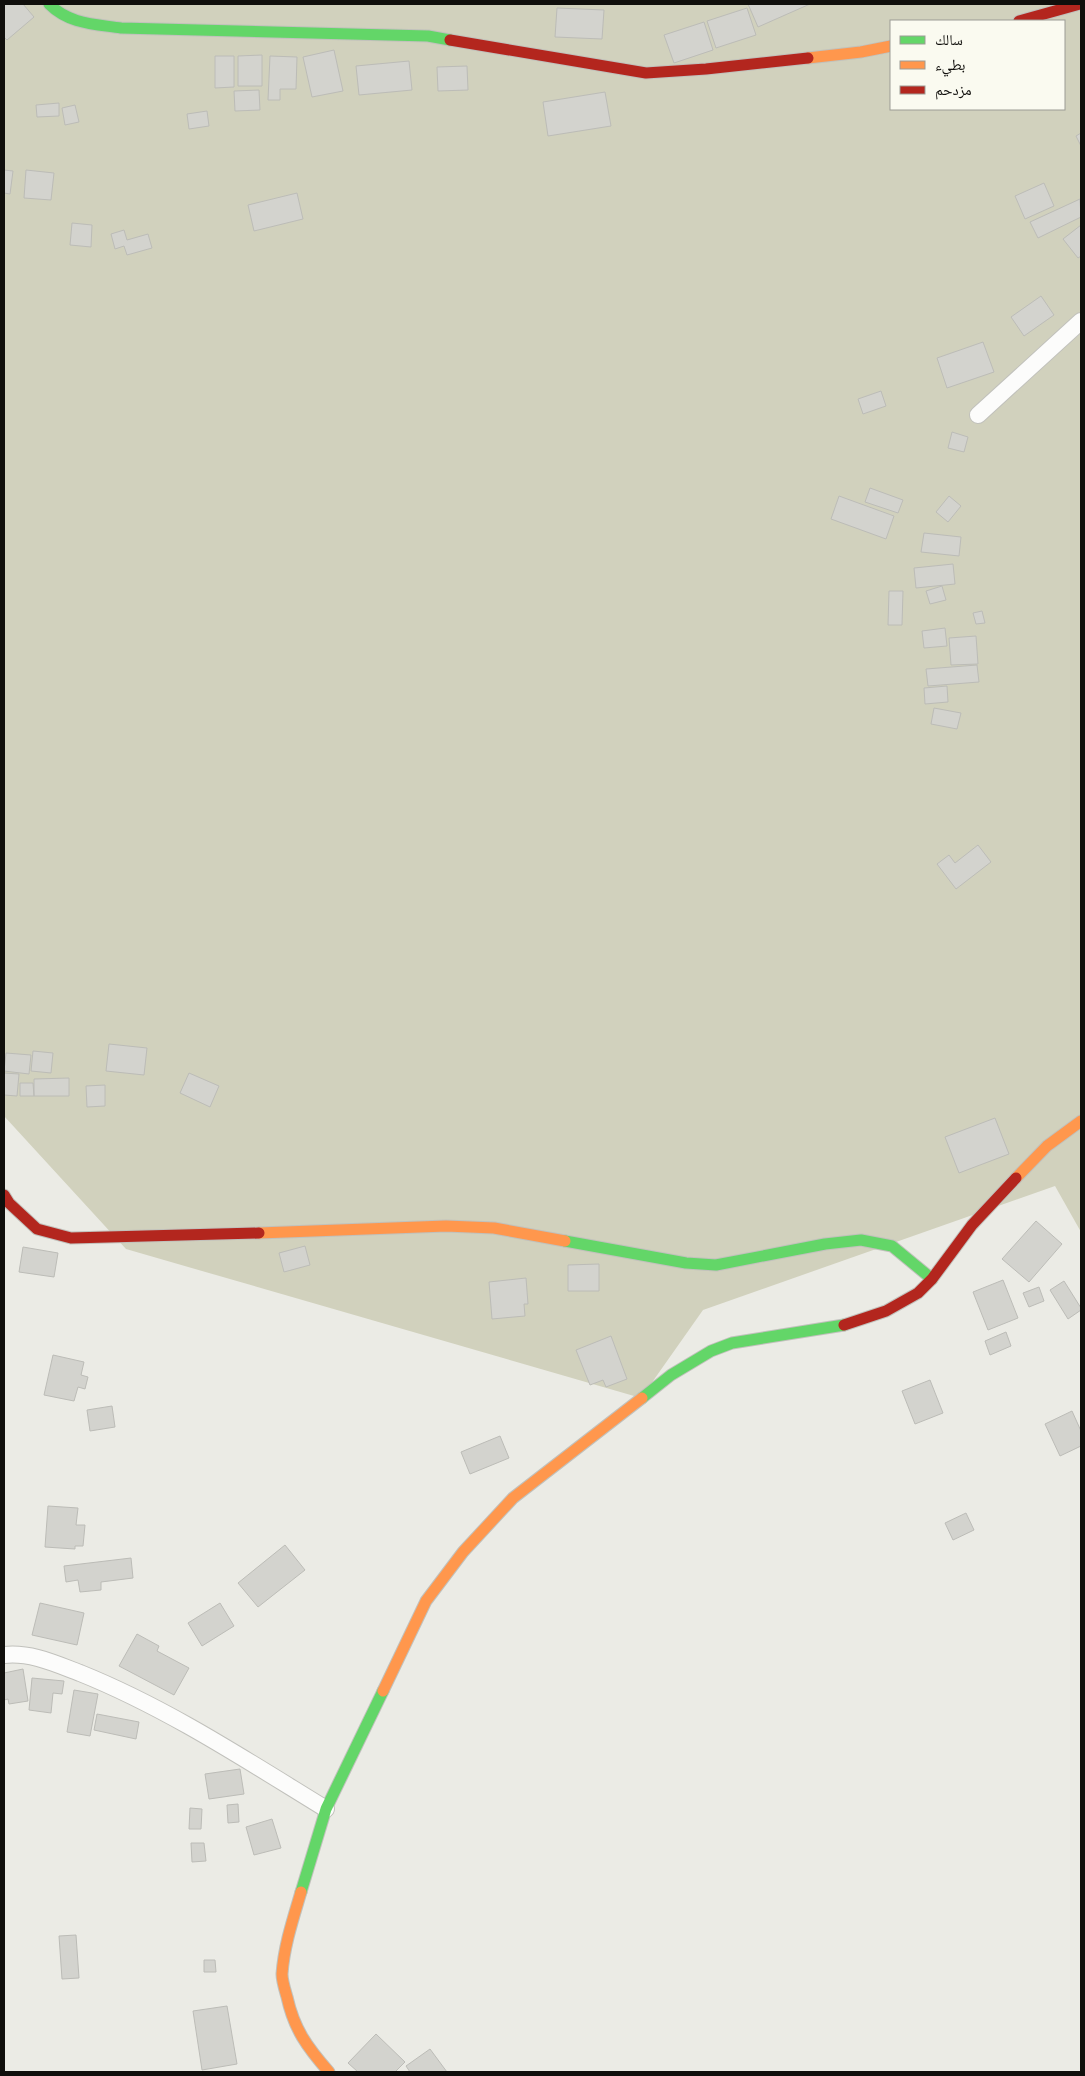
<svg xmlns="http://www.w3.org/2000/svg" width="1085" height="2076" font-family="'Golos Text','Noto Naskh Arabic',sans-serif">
  <rect width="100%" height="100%" fill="#ebebe5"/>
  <path fill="#d1d1bd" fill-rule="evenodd" d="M 4,4 L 1081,4 L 1081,1232 L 1055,1186 L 703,1310 L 641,1398 L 126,1249 L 4,1116 ZM 891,21 L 1064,21 L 1064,109 L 891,109 Z"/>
  <path fill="#d3d3ce" stroke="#bcbcb7" d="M 4,4 L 23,4 L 34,17 L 7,40 L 4,37 Z
    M 748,4 L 810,4 L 758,27 Z
    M 557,8 L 604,10 L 602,39 L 555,37 Z
    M 747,8 L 756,35 L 716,48 L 707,21 Z
    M 704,22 L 713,50 L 674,63 L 664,35 Z
    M 334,50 L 343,91 L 312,97 L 303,57 Z
    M 262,55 L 262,86 L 238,86 L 238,56 Z
    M 215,56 L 234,56 L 234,87 L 215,88 Z
    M 270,56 L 297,57 L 296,89 L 280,89 L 280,100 L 268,100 Z
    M 409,61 L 412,90 L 359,95 L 356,66 Z
    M 467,66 L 468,90 L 438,91 L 437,67 Z
    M 259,90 L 260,110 L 235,111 L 234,91 Z
    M 605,92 L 611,126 L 548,136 L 543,102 Z
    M 59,103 L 59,116 L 37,117 L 36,105 Z
    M 75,105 L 79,122 L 65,125 L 62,108 Z
    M 207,111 L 209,126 L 189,129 L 187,114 Z
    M 1081,133 L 1081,146 L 1076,136 Z
    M 4,170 L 13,171 L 10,194 L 4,193 Z
    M 26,170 L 54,173 L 51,200 L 24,198 Z
    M 1044,183 L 1054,206 L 1025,219 L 1015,196 Z
    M 297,193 L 303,219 L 254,231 L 248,205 Z
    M 1080,199 L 1081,217 L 1038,238 L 1030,222 Z
    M 72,223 L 92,225 L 91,247 L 70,245 Z
    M 1081,225 L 1081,256 L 1078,258 L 1063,239 Z
    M 124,230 L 127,240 L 148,234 L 152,248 L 127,255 L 124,246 L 115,249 L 111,234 Z
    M 1041,296 L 1054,315 L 1024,336 L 1011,317 Z
    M 983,342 L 994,372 L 947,388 L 937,358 Z
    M 881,391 L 886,406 L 863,414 L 858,399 Z
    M 952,432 L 968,437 L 964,452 L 948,448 Z
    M 870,488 L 903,500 L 898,513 L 865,502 Z
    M 839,496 L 894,516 L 886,539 L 831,519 Z
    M 949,496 L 961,506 L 948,522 L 936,512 Z
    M 924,533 L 961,537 L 959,556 L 921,552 Z
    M 953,564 L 955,584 L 916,588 L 914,568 Z
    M 942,586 L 946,600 L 930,604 L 926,591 Z
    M 889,591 L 903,591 L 902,625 L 888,625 Z
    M 982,611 L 985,623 L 976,624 L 973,613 Z
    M 945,628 L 947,646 L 924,648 L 922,631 Z
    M 976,636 L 978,664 L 951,665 L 949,638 Z
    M 977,665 L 979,682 L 928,686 L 926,669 Z
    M 947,686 L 948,702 L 925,704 L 924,688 Z
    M 934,708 L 961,713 L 957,729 L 931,724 Z
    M 978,845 L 991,862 L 956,889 L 937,864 L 949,855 L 955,863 Z
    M 109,1044 L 147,1048 L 144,1075 L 106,1071 Z
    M 33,1051 L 53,1053 L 51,1073 L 31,1071 Z
    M 6,1053 L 31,1055 L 29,1074 L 4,1071 Z
    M 4,1073 L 19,1074 L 17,1096 L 4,1095 Z
    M 189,1073 L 219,1086 L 210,1107 L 180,1093 Z
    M 69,1078 L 69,1096 L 34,1096 L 34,1079 Z
    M 20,1083 L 33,1083 L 34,1096 L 20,1096 Z
    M 105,1085 L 105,1106 L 87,1107 L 86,1086 Z
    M 995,1118 L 1009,1154 L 959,1173 L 945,1137 Z
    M 1036,1221 L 1062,1244 L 1029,1282 L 1002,1259 Z
    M 305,1246 L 310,1265 L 284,1272 L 279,1253 Z
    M 23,1247 L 58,1253 L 54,1277 L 19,1272 Z
    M 599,1264 L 599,1291 L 568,1291 L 568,1265 Z
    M 526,1278 L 528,1304 L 524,1304 L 525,1316 L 492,1319 L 489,1282 Z
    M 1003,1280 L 1018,1318 L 988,1330 L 973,1292 Z
    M 1064,1281 L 1081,1308 L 1081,1310 L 1068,1319 L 1050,1290 Z
    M 1039,1287 L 1044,1301 L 1029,1307 L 1023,1293 Z
    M 1006,1332 L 1011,1346 L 990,1355 L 985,1341 Z
    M 611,1336 L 627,1379 L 606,1387 L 603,1380 L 590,1385 L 576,1350 Z
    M 53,1355 L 84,1362 L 81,1375 L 88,1377 L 85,1389 L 78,1387 L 74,1401 L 44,1395 Z
    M 930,1380 L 943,1413 L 915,1424 L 902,1391 Z
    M 112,1406 L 115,1427 L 90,1431 L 87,1410 Z
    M 1072,1411 L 1081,1431 L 1081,1446 L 1060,1456 L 1045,1424 Z
    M 500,1436 L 509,1458 L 470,1474 L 461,1452 Z
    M 48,1506 L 78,1508 L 76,1525 L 85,1525 L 83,1546 L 75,1546 L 75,1549 L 45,1547 Z
    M 966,1513 L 974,1530 L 953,1540 L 945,1523 Z
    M 285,1545 L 305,1570 L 258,1607 L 238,1583 Z
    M 131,1558 L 133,1578 L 101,1582 L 101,1590 L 80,1592 L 78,1580 L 66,1582 L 64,1566 Z
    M 40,1603 L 84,1613 L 77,1645 L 32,1635 Z
    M 220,1603 L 234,1626 L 202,1646 L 188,1623 Z
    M 137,1634 L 159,1646 L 157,1651 L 189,1668 L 174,1695 L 119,1666 Z
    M 23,1669 L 28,1701 L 9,1704 L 8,1699 L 4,1700 L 4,1673 Z
    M 32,1678 L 64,1681 L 62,1694 L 53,1693 L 51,1713 L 29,1710 Z
    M 74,1690 L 98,1694 L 90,1736 L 67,1732 Z
    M 97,1714 L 139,1722 L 136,1739 L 94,1730 Z
    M 240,1769 L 244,1794 L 209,1799 L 205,1774 Z
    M 238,1804 L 239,1822 L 228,1823 L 227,1805 Z
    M 190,1808 L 202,1809 L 201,1829 L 189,1829 Z
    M 272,1819 L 281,1848 L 254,1855 L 246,1827 Z
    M 191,1843 L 204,1843 L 206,1861 L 192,1862 Z
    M 76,1935 L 79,1978 L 62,1979 L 59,1936 Z
    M 204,1960 L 215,1960 L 216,1972 L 204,1972 Z
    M 227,2006 L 237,2064 L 202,2070 L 193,2011 Z
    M 376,2034 L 405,2062 L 395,2072 L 358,2072 L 348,2063 Z
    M 430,2049 L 447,2072 L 410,2072 L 406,2066 Z"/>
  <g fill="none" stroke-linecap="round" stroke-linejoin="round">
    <defs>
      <path id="street" d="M 978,415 L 1081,321
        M 4,1655 C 31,1652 56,1664 80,1673 C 167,1708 246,1760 326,1809"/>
      <path id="fast" d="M 49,4 C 69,24 94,24 121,28 L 428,36 L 450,40
        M 565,1241 L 686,1263 L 716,1265 L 825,1244 L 861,1240 L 892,1246 L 932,1279
        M 642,1398 L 671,1375 L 711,1351 L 732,1343 L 844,1325
        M 301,1892 L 326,1809 L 383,1691"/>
      <path id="slow" d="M 808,58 L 861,52 L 891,46
        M 1016,1178 L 1047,1146 L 1081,1121
        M 259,1233 L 446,1226 L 494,1228 L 565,1241
        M 383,1691 L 426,1601 L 463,1552 L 513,1498 L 642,1398
        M 301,1892 C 293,1919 284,1946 282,1974 C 282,1981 285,1990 287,1997 C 294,2029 307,2047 329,2072"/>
      <path id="jam" d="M 1019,21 L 1080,4
        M 450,40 L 646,73 L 706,69 L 808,58
        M 4,1195 L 9,1203 L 37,1229 L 71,1238 L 259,1233
        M 844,1325 L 886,1311 L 918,1293 L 932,1279 L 972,1225 L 1016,1178"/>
    </defs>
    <use href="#street" stroke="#c1c1bc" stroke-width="18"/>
    <use href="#fast" stroke="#c1c1bc" stroke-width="13"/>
    <use href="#slow" stroke="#c1c1bc" stroke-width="13"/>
    <use href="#jam" stroke="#c1c1bc" stroke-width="13"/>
    <use href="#street" stroke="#fcfcfb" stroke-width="16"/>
    <use href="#fast" stroke="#63d668" stroke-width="11"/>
    <use href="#slow" stroke="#ff974d" stroke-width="11"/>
    <use href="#jam" stroke="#b3261e" stroke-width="11"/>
  </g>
  <rect width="1085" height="2076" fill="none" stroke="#100f0c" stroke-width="10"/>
  <rect x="890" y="20" width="175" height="90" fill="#fafaf0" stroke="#9c9c95"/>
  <rect x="900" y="36" width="25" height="8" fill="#63d668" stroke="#9c9c95"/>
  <text x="935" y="45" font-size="15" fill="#100f0c">سالك</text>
  <rect x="900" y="61" width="25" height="8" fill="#ff974d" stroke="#9c9c95"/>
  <text x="935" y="70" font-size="15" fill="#100f0c">بطيء</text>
  <rect x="900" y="86" width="25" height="8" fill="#b3261e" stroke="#9c9c95"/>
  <text x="935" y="95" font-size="15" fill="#100f0c">مزدحم</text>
</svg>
